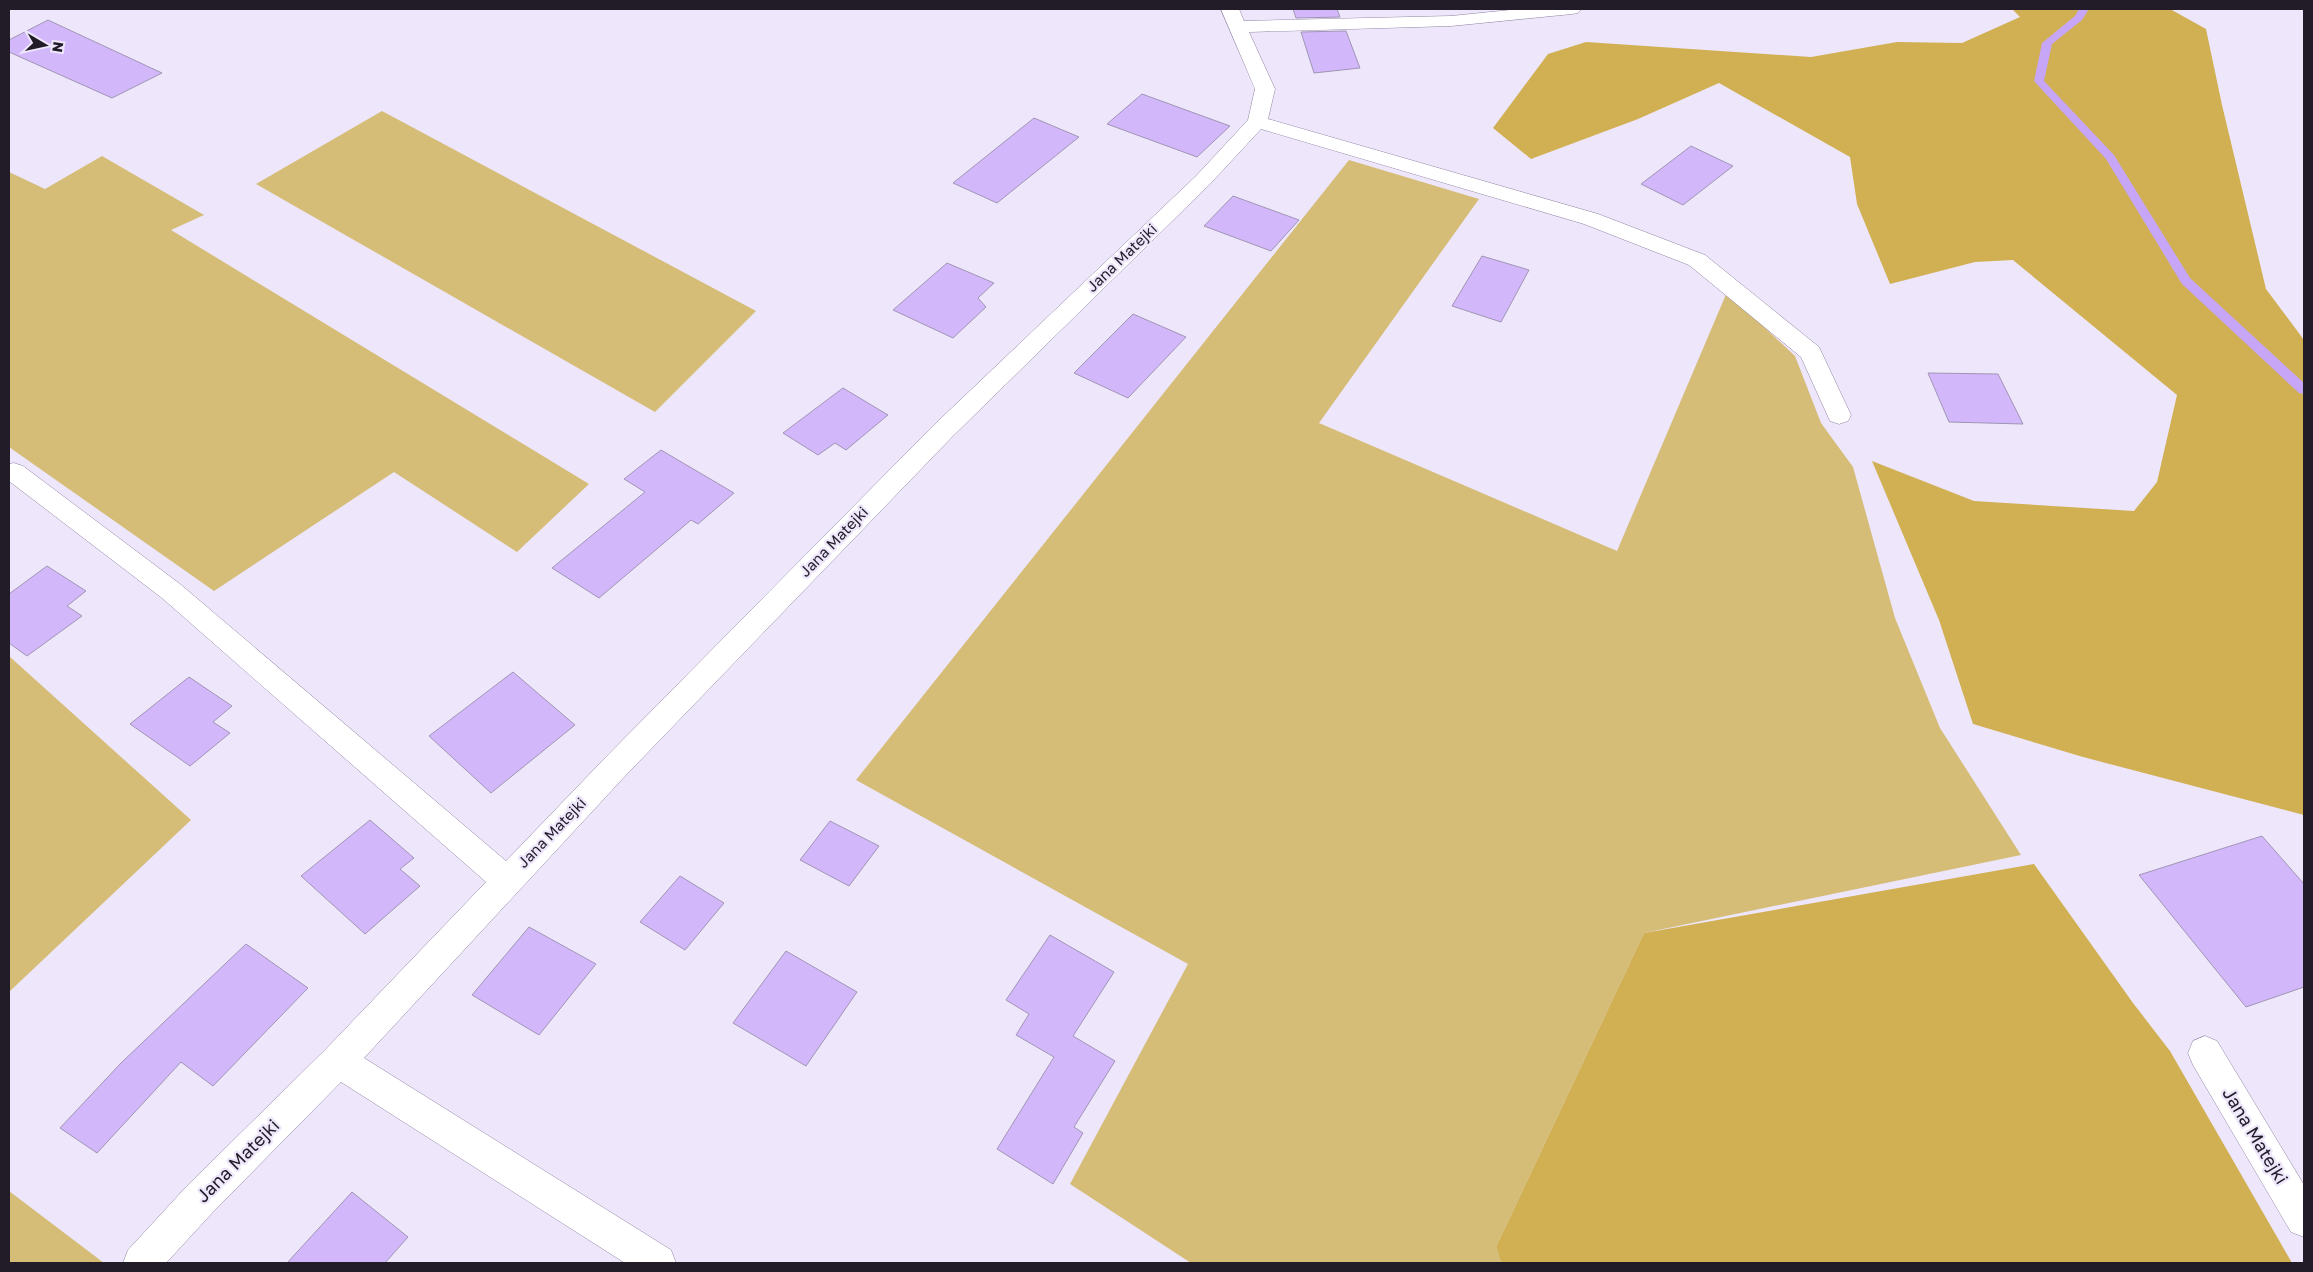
<svg xmlns="http://www.w3.org/2000/svg" width="2313" height="1272" font-family="'Golos Text',sans-serif">
  <rect width="100%" height="100%" fill="#eee6fb"/>
  <path fill="#d5bd78" d="M 382,111 L 756,311 L 655,412 L 256,184 Z
    M 102,156 L 204,215 L 171,230 L 589,484 L 517,552 L 394,472 L 214,591 L 9,447 L 9,172 L 45,189 Z
    M 1349,160 L 1479,199 L 1319,423 L 1617,551 L 1727,292 L 1795,356 L 1821,423 L 1853,467 L 1895,618 L 1940,728 L 2021,855 L 1644,933 L 1496,1247 L 1501,1263 L 1191,1263 L 1070,1184 L 1188,964 L 856,780 Z
    M 9,656 L 191,820 L 9,992 Z
    M 9,1191 L 104,1263 L 9,1263 Z"/>
  <path fill="#d0b053" d="M 2012,9 L 2170,9 L 2206,29 L 2222,105 L 2266,289 L 2304,340 L 2304,815 L 2083,757 L 1973,724 L 1939,620 L 1872,461 L 1974,501 L 2134,511 L 2157,482 L 2177,395 L 2013,260 L 1975,262 L 1890,284 L 1857,204 L 1850,157 L 1719,83 L 1638,119 L 1531,159 L 1493,128 L 1548,54 L 1586,42 L 1811,57 L 1897,42 L 1962,43 L 2020,17 Z
    M 2034,864 L 2133,1003 L 2170,1051 L 2292,1263 L 1501,1263 L 1496,1247 L 1644,933 Z"/>
  <g fill="none" stroke-linecap="round" stroke-linejoin="round">
    <path fill="#c7a6f7" fill-rule="evenodd" d="M 2079,9 L 2089,9 L 2082,20 L 2052,44 L 2044,81 L 2114,155 L 2190,278 L 2304,383 L 2304,394 L 2299,393 L 2182,284 L 2106,159 L 2034,81 L 2042,43 L 2075,16 Z"/>
  </g>
  <path fill="#d2b8fa" stroke="#a195b5" d="M 1293,9 L 1337,9 L 1340,17 L 1296,18 Z
    M 48,20 L 162,73 L 112,98 L 9,52 L 9,40 Z
    M 1346,31 L 1360,68 L 1314,73 L 1301,32 Z
    M 1142,94 L 1230,126 L 1197,157 L 1107,124 Z
    M 1034,118 L 1079,137 L 997,203 L 953,183 Z
    M 1691,146 L 1733,166 L 1683,205 L 1641,184 Z
    M 1233,196 L 1299,220 L 1271,251 L 1204,226 Z
    M 1482,256 L 1529,270 L 1501,322 L 1452,306 Z
    M 947,263 L 994,283 L 978,298 L 986,307 L 953,338 L 893,310 Z
    M 1133,314 L 1186,337 L 1128,398 L 1074,373 Z
    M 1928,373 L 1998,374 L 2023,424 L 1949,422 Z
    M 843,388 L 888,415 L 846,450 L 835,443 L 818,455 L 783,433 Z
    M 661,450 L 734,493 L 698,524 L 691,520 L 599,598 L 552,568 L 645,492 L 624,479 Z
    M 47,566 L 86,591 L 67,606 L 82,616 L 27,656 L 9,643 L 9,594 Z
    M 513,672 L 575,725 L 491,793 L 429,736 Z
    M 189,677 L 232,706 L 213,722 L 230,733 L 190,766 L 130,724 Z
    M 370,820 L 414,858 L 400,869 L 420,886 L 365,934 L 301,876 Z
    M 830,821 L 879,846 L 849,886 L 800,860 Z
    M 2262,836 L 2304,884 L 2304,987 L 2246,1007 L 2139,875 Z
    M 680,876 L 724,903 L 685,950 L 640,922 Z
    M 529,927 L 596,964 L 539,1035 L 472,995 Z
    M 1050,935 L 1114,972 L 1073,1036 L 1115,1061 L 1074,1127 L 1083,1133 L 1053,1184 L 997,1149 L 1054,1057 L 1016,1035 L 1029,1014 L 1006,1000 Z
    M 246,944 L 308,988 L 213,1086 L 181,1062 L 97,1153 L 60,1128 L 121,1063 Z
    M 786,951 L 857,992 L 806,1066 L 733,1023 Z
    M 352,1192 L 408,1237 L 385,1263 L 287,1263 Z"/>
  <g fill="none" stroke-linecap="round" stroke-linejoin="round">
    <defs>
      <path id="minor" d="M 1221,9 L 1239,9 L 1244,21 L 1451,16 L 1520,9 L 1581,9 L 1578,13 L 1572,14 L 1451,26 L 1249,32 L 1275,89 L 1268,119 L 1598,214 L 1705,255 L 1819,347 L 1851,415 L 1848,421 L 1839,424 L 1830,421 L 1801,357 L 1689,265 L 1584,224 L 1261,129 L 1210,184 L 952,437 L 626,775 L 364,1058 L 671,1250 L 676,1263 L 625,1263 L 341,1082 L 213,1212 L 166,1263 L 123,1263 L 128,1250 L 187,1186 L 326,1049 L 486,882 L 162,598 L 9,481 L 9,464 L 14,463 L 23,466 L 180,584 L 506,861 L 606,757 L 934,425 L 1196,176 L 1248,120 L 1255,89 Z
        M 2205,1036 L 2217,1041 L 2304,1185 L 2304,1237 L 2291,1232 L 2193,1065 L 2188,1053 L 2193,1041 Z"/>
    </defs>
    <use href="#minor" stroke="#8f83a2" stroke-width="1"/>
    <use href="#minor" fill="#fff" fill-rule="evenodd"/>
  </g>
  <g text-anchor="middle" stroke-width="4.5" stroke-linejoin="round" paint-order="stroke">
    <g font-size="15" fill="#211c28" stroke="#eee6fb">
      <text transform="translate(1122 258) rotate(-44)" y="5">Jana Matejki</text>
      <text transform="translate(834 542) rotate(-46)" y="5">Jana Matejki</text>
      <text transform="translate(552 833) rotate(-46)" y="5">Jana Matejki</text>
    </g>
    <g font-size="18" fill="#211c28" stroke="#eee6fb">
      <text transform="translate(2255 1136) rotate(59)" y="6">Jana Matejki</text>
      <text transform="translate(238 1161) rotate(-45)" y="6">Jana Matejki</text>
    </g>
  </g>
  <rect width="2313" height="1272" fill="none" stroke="#211c28" stroke-width="20"/>
  <g transform="translate(45 45) rotate(99)" stroke="#eee6fb" stroke-width="4" paint-order="stroke">
  <path d="M0-4L9 19L0 12L-9 19Z" fill="#211c28"/>
  <text y="-8" font-size="14" font-weight="bold" text-anchor="middle" fill="#211c28">N</text>
  </g>
</svg>
